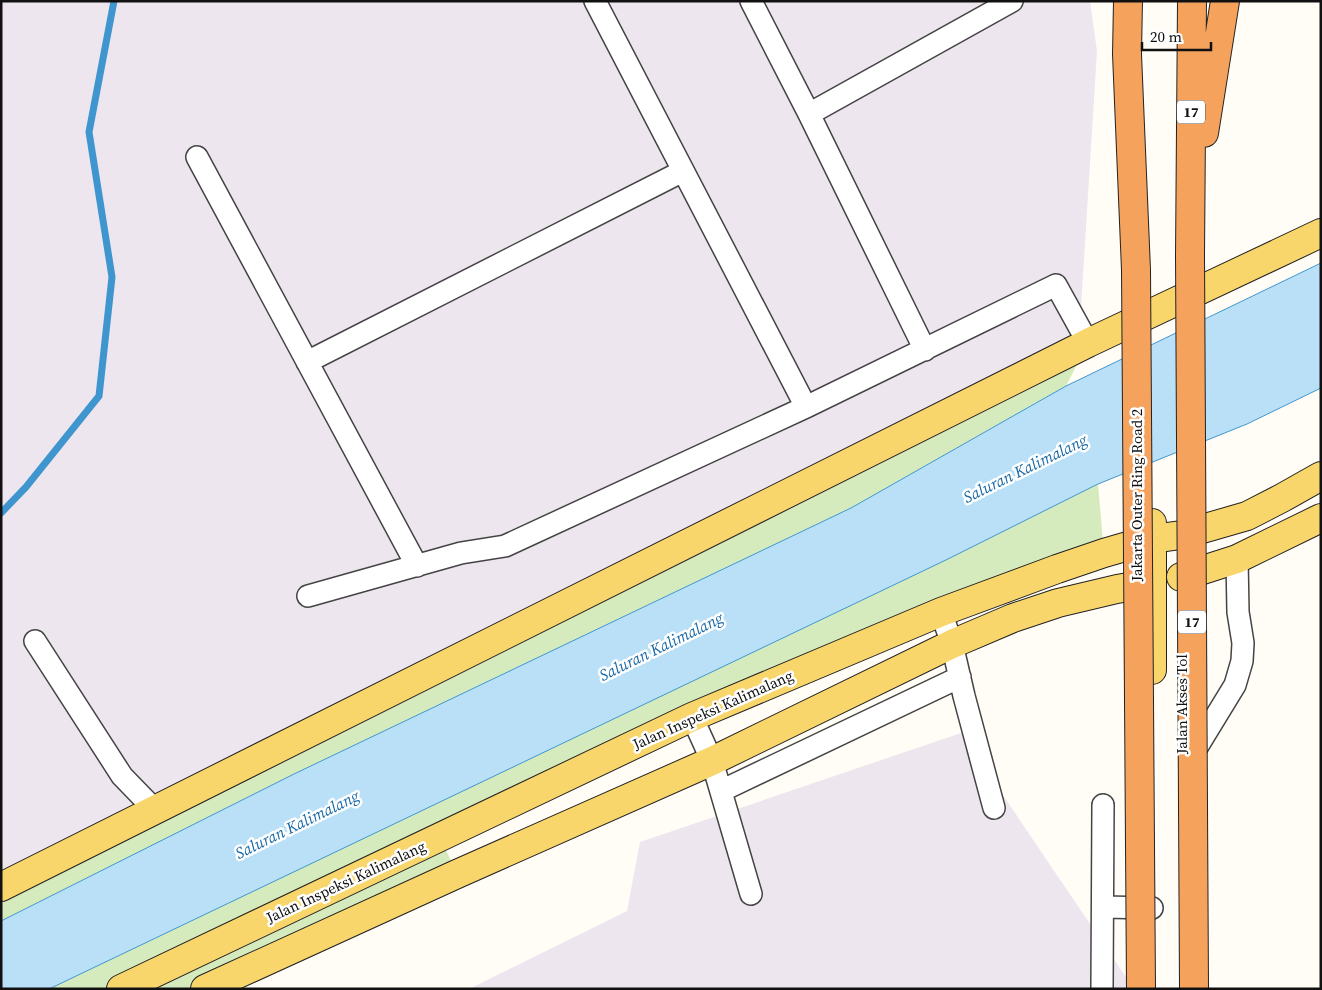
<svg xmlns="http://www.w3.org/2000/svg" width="1322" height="990" font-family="'Source Serif 4',serif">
  <rect width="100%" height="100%" fill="#fffdf5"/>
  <path fill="#eee6ef" d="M 1,1 L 1090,1 L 1097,51 L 1079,339 L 1,880 Z
    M 961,733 L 1134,989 L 469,989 L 627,911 L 640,842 Z"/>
  <path fill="#d5ebbd" d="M 1088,343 L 1066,386 L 851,508 L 294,774 L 1,921 L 1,887 Z
    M 1098,484 L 1104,553 L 440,837 L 457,874 L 205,989 L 49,989 L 948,559 Z"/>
  <path fill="#b9e0f7" stroke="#3f96cf" d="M 1321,263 L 1321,388 L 1247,424 L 1098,484 L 948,559 L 49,989 L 1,989 L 1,921 L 294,774 L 851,508 L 1066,386 Z"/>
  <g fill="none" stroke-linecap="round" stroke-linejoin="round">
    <path stroke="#3f96cf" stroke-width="7" d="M 1,513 L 26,487 L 99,396 L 112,277 L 89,132 L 114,1"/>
    <defs>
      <path id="minor" d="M 595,1 L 806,407
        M 751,1 L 809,114 L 925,350
        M 809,114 L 1012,1
        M 197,157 L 417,566
        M 307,362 L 683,171
        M 308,596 L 461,553 L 505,546 L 806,407 L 1056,285 L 1088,343
        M 941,612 L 952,644 L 964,696 L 994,808
        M 35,641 L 122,776 L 155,810
        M 692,717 L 712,761 L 751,894
        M 1191,757 L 1235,685 L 1242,661 L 1243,643 L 1238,612 L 1237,559
        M 721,791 L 960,677
        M 1103,907 L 1152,908
        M 1102,987 L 1103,805"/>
      <path id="major" d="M 1152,523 L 1152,670
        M 1181,577 L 1237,559 L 1321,518
        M 1,887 L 1088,343 L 1321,233
        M 121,989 L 692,717 L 941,612 L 1057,569 L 1104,553 L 1152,539 L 1181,535 L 1247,516 L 1282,498 L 1321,476
        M 205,989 L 457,874 L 712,761 L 952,644 L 1013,618 L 1058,603 L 1117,589 L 1152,583"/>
      <path id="highway" d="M 1128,1 L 1127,54 L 1136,270
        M 1204,133 L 1225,1
        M 1190,255 L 1192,1"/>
    </defs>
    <use href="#minor" stroke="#444" stroke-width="24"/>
    <use href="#major" stroke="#222" stroke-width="30"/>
    <use href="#highway" stroke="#222" stroke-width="30"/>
    <use href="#minor" stroke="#fff" stroke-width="21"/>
    <use href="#major" stroke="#f9d66b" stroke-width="28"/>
    <use href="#highway" stroke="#f5a25d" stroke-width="28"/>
    <defs>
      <path id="highway-bridge" d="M 1190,255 L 1194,989
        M 1136,270 L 1141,989"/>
    </defs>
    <use href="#highway-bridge" stroke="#222" stroke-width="30" stroke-linecap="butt"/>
    <use href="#highway-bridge" stroke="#f5a25d" stroke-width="28"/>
  </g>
  <g text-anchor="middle" stroke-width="5" stroke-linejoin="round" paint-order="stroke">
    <g fill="#fff" stroke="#585858" stroke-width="1">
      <rect x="1177" y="100.5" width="28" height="23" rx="4"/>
      <rect x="1178" y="610.5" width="28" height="23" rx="4"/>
    </g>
    <g font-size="14" font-weight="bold" fill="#111">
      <text x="1191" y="117">17</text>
      <text x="1192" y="627">17</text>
    </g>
    <g font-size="15" fill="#111" stroke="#fff">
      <text transform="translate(1137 495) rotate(-90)" y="5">Jakarta Outer Ring Road 2</text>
      <text transform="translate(1182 704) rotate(-90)" y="5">Jalan Akses Tol</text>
      <text transform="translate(713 710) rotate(-24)" y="5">Jalan Inspeksi Kalimalang</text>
      <text transform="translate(346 882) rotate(-25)" y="5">Jalan Inspeksi Kalimalang</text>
    </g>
    <g font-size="16" font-style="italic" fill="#1768a6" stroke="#fff">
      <text transform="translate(1025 468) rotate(-26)" y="6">Saluran Kalimalang</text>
      <text transform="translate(661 646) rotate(-26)" y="6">Saluran Kalimalang</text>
      <text transform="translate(297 824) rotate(-26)" y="6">Saluran Kalimalang</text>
    </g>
  </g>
  <rect width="1322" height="990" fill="none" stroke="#111111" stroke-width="5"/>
  <path d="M1142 42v8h69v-8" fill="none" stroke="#111111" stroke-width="2.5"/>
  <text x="1150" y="42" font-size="15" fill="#111111" stroke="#ffffff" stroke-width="4" paint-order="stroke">20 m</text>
</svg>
